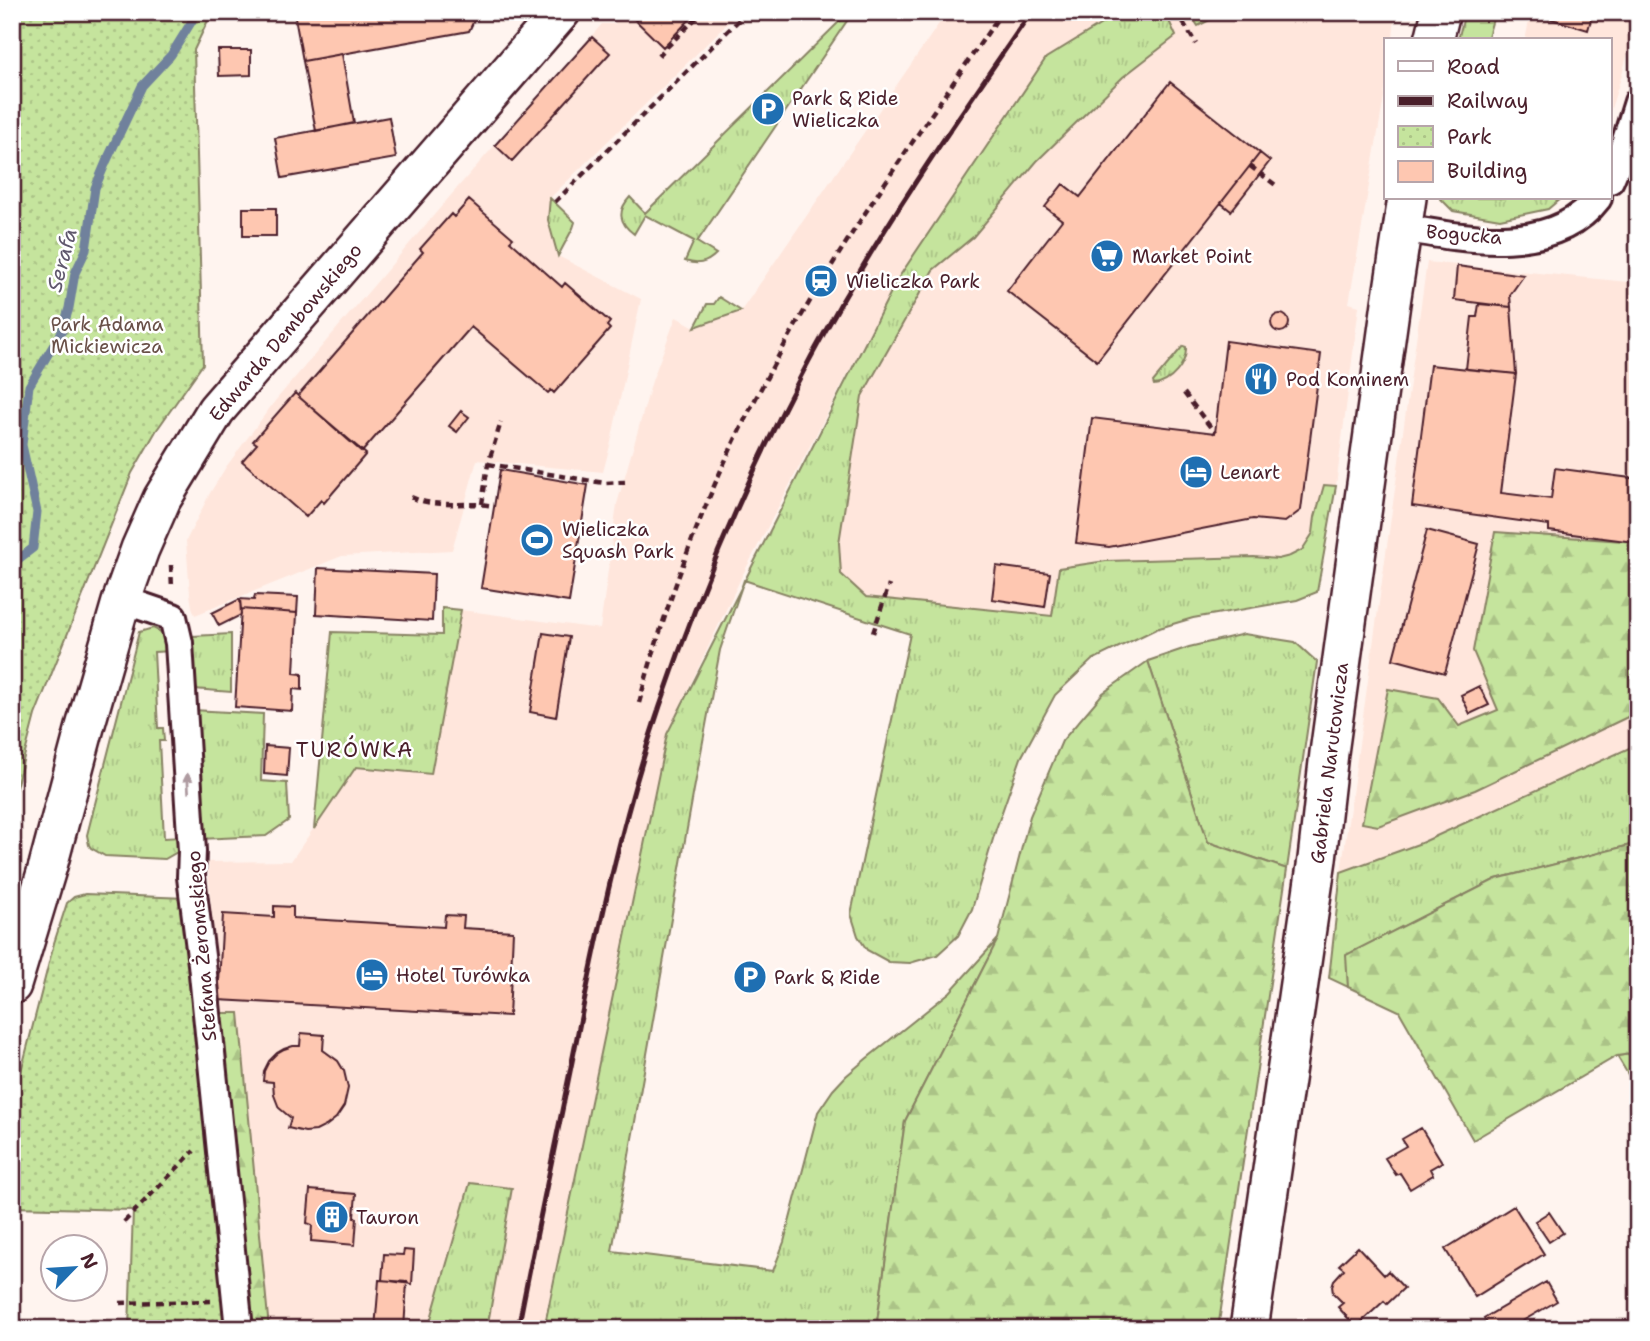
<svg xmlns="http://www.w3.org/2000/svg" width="1650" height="1341" font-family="'Shantell Sans',sans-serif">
  <defs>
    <pattern id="grass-tufts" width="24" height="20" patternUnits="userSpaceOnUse" patternTransform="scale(1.75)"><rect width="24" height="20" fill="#c5e49d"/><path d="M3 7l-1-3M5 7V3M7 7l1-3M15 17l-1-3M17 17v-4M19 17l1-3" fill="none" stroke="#abc387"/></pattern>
    <pattern id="forest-firs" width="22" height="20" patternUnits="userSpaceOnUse" patternTransform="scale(1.75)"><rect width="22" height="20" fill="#c5e49d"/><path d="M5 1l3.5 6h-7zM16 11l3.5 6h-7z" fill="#abc387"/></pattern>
    <pattern id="park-dots" width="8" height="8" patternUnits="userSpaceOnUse" patternTransform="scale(1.75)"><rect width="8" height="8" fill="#c5e49d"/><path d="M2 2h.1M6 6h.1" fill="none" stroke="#abc387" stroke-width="1.8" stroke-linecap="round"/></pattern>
  </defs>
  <rect width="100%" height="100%" fill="#fff4ef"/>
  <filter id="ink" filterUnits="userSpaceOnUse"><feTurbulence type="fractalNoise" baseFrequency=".0143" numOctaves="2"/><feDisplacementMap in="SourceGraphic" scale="14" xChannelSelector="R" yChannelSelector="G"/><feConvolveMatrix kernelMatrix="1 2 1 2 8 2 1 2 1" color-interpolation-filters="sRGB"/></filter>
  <g filter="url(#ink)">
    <path fill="#ffe6dc" d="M 615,12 L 739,12 L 550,198 L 548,220 L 558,256 L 641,299 L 611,442 L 603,472 L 477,460 L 452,550 L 342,556 L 195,615 L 192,607 L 190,594 L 186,541 L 210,493 L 226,467 L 275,401 L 458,187 L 602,24 L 615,24 Z
      M 947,12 L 1121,12 L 1046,58 L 897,280 L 741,578 L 667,734 L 543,1329 L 487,1329 L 512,1188 L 471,1183 L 428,1329 L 269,1329 L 239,1014 L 217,1013 L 208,862 L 291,861 L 356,767 L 431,774 L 461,610 L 600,629 L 617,504 L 652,381 L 676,317 L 695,327 L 741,311 Z
      M 1165,12 L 1395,12 L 1393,40 L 1386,40 L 1386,85 L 1349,303 L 1359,306 L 1336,486 L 1317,592 L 1297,600 L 1193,618 L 1156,629 L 1052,616 L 866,597 L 841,574 L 839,543 L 862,396 L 933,270 L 973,237 L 1037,161 L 1123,77 L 1176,37 Z
      M 1531,12 L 1638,12 L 1638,18 L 1622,74 L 1610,112 L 1610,40 L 1525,40 Z
      M 1427,262 L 1638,283 L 1638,744 L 1421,843 L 1341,872 Z"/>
    <path fill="url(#grass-tufts)" stroke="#888264" stroke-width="2" d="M 849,12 L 853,12 L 697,242 L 716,254 C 706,264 697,265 685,261 L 694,241 L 645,215 L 634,234 C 619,223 617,211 630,197 L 645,213 Z
      M 1121,12 L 1165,12 L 1176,36 L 1123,77 L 1037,161 L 973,237 L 933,270 L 862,396 L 839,543 L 841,574 L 866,597 L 1052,616 L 1059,568 L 1106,561 L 1254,557 L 1278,559 L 1290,556 L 1302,550 L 1313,533 L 1315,517 L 1324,485 L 1336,486 L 1317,592 L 1297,600 L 1193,618 L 1156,629 L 1092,660 L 1055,695 L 1021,758 L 996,829 L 972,909 L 958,936 L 937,955 L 910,963 L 889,962 L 867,950 L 858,936 L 851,914 L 910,634 L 744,580 L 720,650 L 693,795 L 612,1251 L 773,1271 L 784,1242 L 818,1112 L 833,1090 L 846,1076 L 866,1059 L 950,992 L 998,939 L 905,1121 L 876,1329 L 544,1329 L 667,734 L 897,280 L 1046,58 Z
      M 1189,12 L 1225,12 L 1198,26 Z
      M 1465,12 L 1495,12 L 1487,40 L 1458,40 Z
      M 550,198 L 575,222 L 573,228 L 558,256 L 548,220 Z
      M 1440,198 L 1561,198 L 1548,209 L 1500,219 L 1453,211 Z
      M 719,297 L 741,311 L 695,327 L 707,304 L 714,304 Z
      M 1183,346 L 1186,347 C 1187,364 1171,383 1154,385 L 1153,382 Z
      M 442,608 L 461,610 L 431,774 L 356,767 L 314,829 L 332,632 L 442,635 Z
      M 153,628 L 165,634 L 172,651 L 154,652 L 158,728 L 163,728 L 164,741 L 159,741 L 164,838 L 182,837 L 177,852 L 165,859 L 105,856 L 91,848 L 89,845 L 87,835 L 139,632 Z
      M 231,634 L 231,692 L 194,689 L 193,636 Z
      M 1244,634 L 1295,642 L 1317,662 L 1287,869 L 1208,842 L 1148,661 L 1189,647 Z
      M 193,710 L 263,714 L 261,781 L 287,783 L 289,820 L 266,836 L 200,839 Z
      M 1638,744 L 1638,843 L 1496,879 L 1347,955 L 1348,987 L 1329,978 L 1341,872 L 1421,843 Z
      M 1638,1053 L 1638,1091 L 1617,1056 Z
      M 470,1183 L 512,1188 L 487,1329 L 428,1329 Z"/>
    <path fill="url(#forest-firs)" stroke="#888264" stroke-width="2" d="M 1495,532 L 1638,542 L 1638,712 L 1475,790 L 1378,826 L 1362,823 L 1388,689 L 1438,698 L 1459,726 L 1498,710 L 1473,651 Z
      M 1148,661 L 1208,842 L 1287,869 L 1218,1329 L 876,1329 L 905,1121 L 998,939 L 1030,816 L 1062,741 L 1103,693 Z
      M 1638,843 L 1638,1053 L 1617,1056 L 1473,1140 L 1399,1011 L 1348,987 L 1346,955 L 1496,879 Z
      M 217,1013 L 239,1013 L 269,1329 L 250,1329 Z"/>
    <path fill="url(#park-dots)" stroke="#888264" stroke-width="2" d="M 12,12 L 212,12 L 194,50 L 203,364 L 156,431 L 132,473 L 35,715 L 12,803 Z
      M 85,894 L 186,898 L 229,1329 L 129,1329 L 133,1210 L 12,1207 L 12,1097 L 15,1095 L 54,943 L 67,903 L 74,897 Z"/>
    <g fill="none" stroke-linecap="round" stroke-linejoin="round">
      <path stroke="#70819c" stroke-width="9" d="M 12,564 L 33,548 L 37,512 L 22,445 L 29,386 L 62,331 L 69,308 L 75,273 L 86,250 L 95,188 L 106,162 L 142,86 L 171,55 L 192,21 L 194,12"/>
    </g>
    <path fill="#fec7b1" stroke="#4a1f2b" stroke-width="2" d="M 294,12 L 478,12 L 469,31 L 303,61 Z
      M 627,12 L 697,12 L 663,47 Z
      M 1549,12 L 1593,12 L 1588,30 L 1548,18 Z
      M 592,37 L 610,53 L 512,161 L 495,145 Z
      M 218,50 L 251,50 L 251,75 L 219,76 Z
      M 342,54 L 354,123 L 316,131 L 303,61 Z
      M 1170,82 L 1260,153 L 1097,361 L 1007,291 L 1062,220 L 1045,207 L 1063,184 L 1080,197 Z
      M 389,117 L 396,158 L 282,178 L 275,138 Z
      M 1260,153 L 1270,161 L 1231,211 L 1221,203 Z
      M 469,200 L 513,238 L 510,241 L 562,287 L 565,283 L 610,322 L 607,326 L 610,329 L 554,393 L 551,390 L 548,393 L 471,327 L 362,452 L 298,396 L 423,252 L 420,249 L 451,214 L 454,217 Z
      M 243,208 L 276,208 L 276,236 L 243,236 Z
      M 1457,266 L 1524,275 L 1510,295 L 1511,307 L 1454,300 Z
      M 1479,304 L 1511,307 L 1516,374 L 1466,369 L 1472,317 L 1477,317 Z
      M1271 323a9 9 0 1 1 18 0a9 9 0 1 1-18 0Z
      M 1226,341 L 1321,354 L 1301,510 L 1285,522 L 1253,519 L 1109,547 L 1076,543 L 1092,418 L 1215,433 Z
      M 1430,365 L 1516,374 L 1501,493 L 1551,499 L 1555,468 L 1638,479 L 1638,505 L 1634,542 L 1549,531 L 1549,525 L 1412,506 Z
      M 295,393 L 299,397 L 366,454 L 324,503 L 321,500 L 306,517 L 242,461 L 257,444 L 253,441 Z
      M 461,411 L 469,417 L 457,432 L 449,426 Z
      M 500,470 L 588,485 L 569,602 L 481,588 Z
      M 1427,530 L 1479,544 L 1445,673 L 1393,659 Z
      M 996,566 L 1050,573 L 1045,607 L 992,599 Z
      M 318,568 L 434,574 L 432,621 L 316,614 Z
      M 255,595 L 298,597 L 297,613 L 241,609 L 240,599 L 254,600 Z
      M 240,599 L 241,615 L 219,626 L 212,613 Z
      M 241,609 L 297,613 L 294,673 L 302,674 L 302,690 L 293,689 L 292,711 L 235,707 Z
      M 543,633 L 569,637 L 556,717 L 530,712 Z
      M 1479,686 L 1489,705 L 1470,714 L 1461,695 Z
      M 265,746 L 289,748 L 287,776 L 264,774 Z
      M 274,906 L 293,907 L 293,918 L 444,927 L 445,915 L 464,916 L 463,928 L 513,931 L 509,1016 L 218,1000 L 223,914 L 274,917 Z
      M 301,1033 L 324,1035 L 323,1050 L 338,1061 L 344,1071 L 348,1088 L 344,1106 L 336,1118 L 326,1126 L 316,1131 L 305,1132 L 288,1128 L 291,1118 L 279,1108 L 274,1095 L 273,1082 L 263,1081 L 264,1071 L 269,1061 L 277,1053 L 284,1049 L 293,1046 L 300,1046 Z
      M 1421,1128 L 1442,1162 L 1430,1169 L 1433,1175 L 1410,1189 L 1400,1173 L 1396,1175 L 1385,1158 L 1406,1146 L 1402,1139 Z
      M 310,1190 L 356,1194 L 354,1217 L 357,1218 L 355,1245 L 311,1241 L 312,1225 L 307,1223 Z
      M 1514,1206 L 1544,1254 L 1475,1297 L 1445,1249 Z
      M 1549,1212 L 1563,1233 L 1549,1242 L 1535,1221 Z
      M 1358,1247 L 1384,1275 L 1388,1271 L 1404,1288 L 1387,1304 L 1384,1301 L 1356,1327 L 1338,1307 L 1343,1303 L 1333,1293 L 1332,1286 L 1334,1280 L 1344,1269 L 1339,1265 Z
      M 404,1250 L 414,1251 L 412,1284 L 382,1280 L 384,1254 L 403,1255 Z
      M 379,1280 L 407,1282 L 404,1329 L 375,1329 Z
      M 1546,1282 L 1557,1301 L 1509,1329 L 1490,1329 L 1484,1318 Z"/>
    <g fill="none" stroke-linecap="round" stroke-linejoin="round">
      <defs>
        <path id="street" d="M 1610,180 L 1624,147 L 1638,102
          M 1403,228 C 1465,239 1554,256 1598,198
          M 121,602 L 141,606 L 173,617 L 179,643 L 192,851 L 191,877 L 202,964 L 239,1329"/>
        <path id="secondary" d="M 1434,40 L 1441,12
          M 12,985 L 48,866 L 85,727 L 121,602 L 140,549 L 162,499 L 216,410 L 561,12
          M 1249,1329 L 1317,859 L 1329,753 L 1391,303 L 1407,198"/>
      </defs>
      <use href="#street" stroke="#4a1f2b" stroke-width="32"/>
      <use href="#secondary" stroke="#4a1f2b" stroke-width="42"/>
      <path stroke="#4a1f2b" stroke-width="4.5" stroke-dasharray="7 5" stroke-linecap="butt" d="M 1177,12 L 1196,44
        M 658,56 L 702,12
        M 1250,166 L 1277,186
        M 555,202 L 747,12
        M 1184,393 L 1215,433
        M 488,464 L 604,483 L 625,482
        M 411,497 C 436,509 466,501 494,506
        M 482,504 L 488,464 L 501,422
        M 171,565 L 172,588
        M 873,633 L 889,585
        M 639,703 C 668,597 706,493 757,396 C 827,261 916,137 1002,12
        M 124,1222 L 194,1151
        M 120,1303 L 211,1301"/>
      <use href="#street" stroke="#fff" stroke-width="26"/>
      <use href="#secondary" stroke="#fff" stroke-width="37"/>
      <path stroke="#4a1f2b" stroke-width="5" d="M 518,1329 C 536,1235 556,1141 575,1047 C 598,932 622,817 660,706 C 714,547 784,394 872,251 C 921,170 977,91 1031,12"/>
    </g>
    <defs><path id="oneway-solid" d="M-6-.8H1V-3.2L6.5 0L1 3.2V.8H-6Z" transform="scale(1.75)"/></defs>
    <use fill="#ae9aa0" href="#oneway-solid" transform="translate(188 783) rotate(-94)"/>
  </g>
  <defs>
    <symbol id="parking-disc" viewBox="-11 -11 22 22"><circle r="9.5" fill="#1f6fb2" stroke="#fff"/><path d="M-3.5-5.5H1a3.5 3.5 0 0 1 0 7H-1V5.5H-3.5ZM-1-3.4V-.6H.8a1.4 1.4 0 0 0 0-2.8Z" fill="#fff"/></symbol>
    <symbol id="supermarket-disc" viewBox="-11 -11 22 22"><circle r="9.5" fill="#1f6fb2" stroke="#fff"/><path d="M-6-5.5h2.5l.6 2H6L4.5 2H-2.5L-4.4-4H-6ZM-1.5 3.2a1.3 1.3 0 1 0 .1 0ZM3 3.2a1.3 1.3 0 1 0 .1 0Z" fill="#fff"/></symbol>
    <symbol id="station-disc" viewBox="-11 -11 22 22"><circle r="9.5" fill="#1f6fb2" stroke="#fff"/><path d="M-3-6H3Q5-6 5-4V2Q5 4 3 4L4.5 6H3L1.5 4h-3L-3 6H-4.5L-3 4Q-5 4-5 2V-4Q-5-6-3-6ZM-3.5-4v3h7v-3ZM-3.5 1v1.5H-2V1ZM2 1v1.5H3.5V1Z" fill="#fff"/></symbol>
    <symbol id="restaurant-disc" viewBox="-11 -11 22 22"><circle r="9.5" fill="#1f6fb2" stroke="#fff"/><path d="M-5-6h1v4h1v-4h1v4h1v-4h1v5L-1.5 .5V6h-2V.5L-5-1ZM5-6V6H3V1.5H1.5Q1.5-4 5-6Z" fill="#fff"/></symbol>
    <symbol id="hotel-disc" viewBox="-11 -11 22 22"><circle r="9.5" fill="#1f6fb2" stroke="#fff"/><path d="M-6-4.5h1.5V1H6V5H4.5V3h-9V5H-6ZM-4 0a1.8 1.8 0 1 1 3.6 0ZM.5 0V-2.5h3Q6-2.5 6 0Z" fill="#fff"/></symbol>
    <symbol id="stadium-disc" viewBox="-11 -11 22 22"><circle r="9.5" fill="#1f6fb2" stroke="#fff"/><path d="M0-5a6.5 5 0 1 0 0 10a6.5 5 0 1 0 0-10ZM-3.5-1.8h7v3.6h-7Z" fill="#fff"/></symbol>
    <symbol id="building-disc" viewBox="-11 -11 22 22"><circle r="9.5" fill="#1f6fb2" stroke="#fff"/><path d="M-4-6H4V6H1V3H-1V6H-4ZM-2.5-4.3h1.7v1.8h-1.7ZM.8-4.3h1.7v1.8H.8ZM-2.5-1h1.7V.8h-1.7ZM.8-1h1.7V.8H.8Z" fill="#fff"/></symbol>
  </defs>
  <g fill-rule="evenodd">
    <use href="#parking-disc" x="749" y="90" width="38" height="38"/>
    <use href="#supermarket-disc" x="1088" y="237" width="38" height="38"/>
    <use href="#station-disc" x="802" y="262" width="38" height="38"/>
    <use href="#restaurant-disc" x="1242" y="360" width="38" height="38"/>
    <use href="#hotel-disc" x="1177" y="453" width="38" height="38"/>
    <use href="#stadium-disc" x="518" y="521" width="38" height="38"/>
    <use href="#hotel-disc" x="353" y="956" width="38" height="38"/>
    <use href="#parking-disc" x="731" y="958" width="38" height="38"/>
    <use href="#building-disc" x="313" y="1198" width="38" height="38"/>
  </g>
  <g text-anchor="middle" stroke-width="5" stroke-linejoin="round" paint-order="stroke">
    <g font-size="19" fill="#4a1f2b" stroke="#fff" text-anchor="start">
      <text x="792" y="105">Park &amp; Ride<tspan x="792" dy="22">Wieliczka</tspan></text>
      <text x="1132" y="263">Market Point</text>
      <text x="846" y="288">Wieliczka Park</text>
      <text x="1286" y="386">Pod Kominem</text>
      <text x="1220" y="479">Lenart</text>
      <text x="562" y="536">Wieliczka<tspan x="562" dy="22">Squash Park</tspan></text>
      <text x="396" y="982">Hotel Turówka</text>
      <text x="774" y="984">Park &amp; Ride</text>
      <text x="356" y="1224">Tauron</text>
    </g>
    <g font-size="19" fill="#4a1f2b" stroke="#fff">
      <text transform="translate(1464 234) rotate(5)" y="7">Bogucka</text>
      <text transform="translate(285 332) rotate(-50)" y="7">Edwarda Dembowskiego</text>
      <text transform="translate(1329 763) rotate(-83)" y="7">Gabriela Narutowicza</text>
      <text transform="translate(201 946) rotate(-95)" y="7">Stefana Żeromskiego</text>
    </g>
    <g font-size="19" fill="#695048" stroke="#fff">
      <text x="107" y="331">Park Adama<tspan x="107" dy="22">Mickiewicza</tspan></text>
    </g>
    <g font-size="21" font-style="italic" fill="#60586d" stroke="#fff">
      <text transform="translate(62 260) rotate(-75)" y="7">Serafa</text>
    </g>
    <g font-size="21" letter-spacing="2" fill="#4a1f2b" stroke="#fff">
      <text x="355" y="757">TURÓWKA</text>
    </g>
  </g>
  <rect width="1650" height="1341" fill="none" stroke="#fff" stroke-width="42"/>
  <rect x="21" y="21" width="1608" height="1299" fill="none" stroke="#4a1f2b" stroke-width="2.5" filter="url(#ink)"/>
  <rect x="1384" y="38" width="228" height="161" fill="#ffffff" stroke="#b7a5aa" stroke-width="2"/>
  <rect x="1398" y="61" width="35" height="10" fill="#ffffff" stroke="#b7a5aa" stroke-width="2"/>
  <text x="1447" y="74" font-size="21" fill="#4a1f2b">Road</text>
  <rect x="1398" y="96" width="35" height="10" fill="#4a1f2b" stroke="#b7a5aa" stroke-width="2"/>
  <text x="1447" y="108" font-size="21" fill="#4a1f2b">Railway</text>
  <rect x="1398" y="126" width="35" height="21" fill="url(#park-dots)" stroke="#b7a5aa" stroke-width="2"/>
  <text x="1447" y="144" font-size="21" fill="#4a1f2b">Park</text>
  <rect x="1398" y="161" width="35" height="21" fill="#fec7b1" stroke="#b7a5aa" stroke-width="2"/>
  <text x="1447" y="178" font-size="21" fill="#4a1f2b">Building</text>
  <g transform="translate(74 1268) rotate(65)"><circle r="33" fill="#ffffff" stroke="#b7a5aa" stroke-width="2"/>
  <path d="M0-5L12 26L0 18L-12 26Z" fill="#1f6fb2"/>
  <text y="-10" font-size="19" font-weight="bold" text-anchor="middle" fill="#4a1f2b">N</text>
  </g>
</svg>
